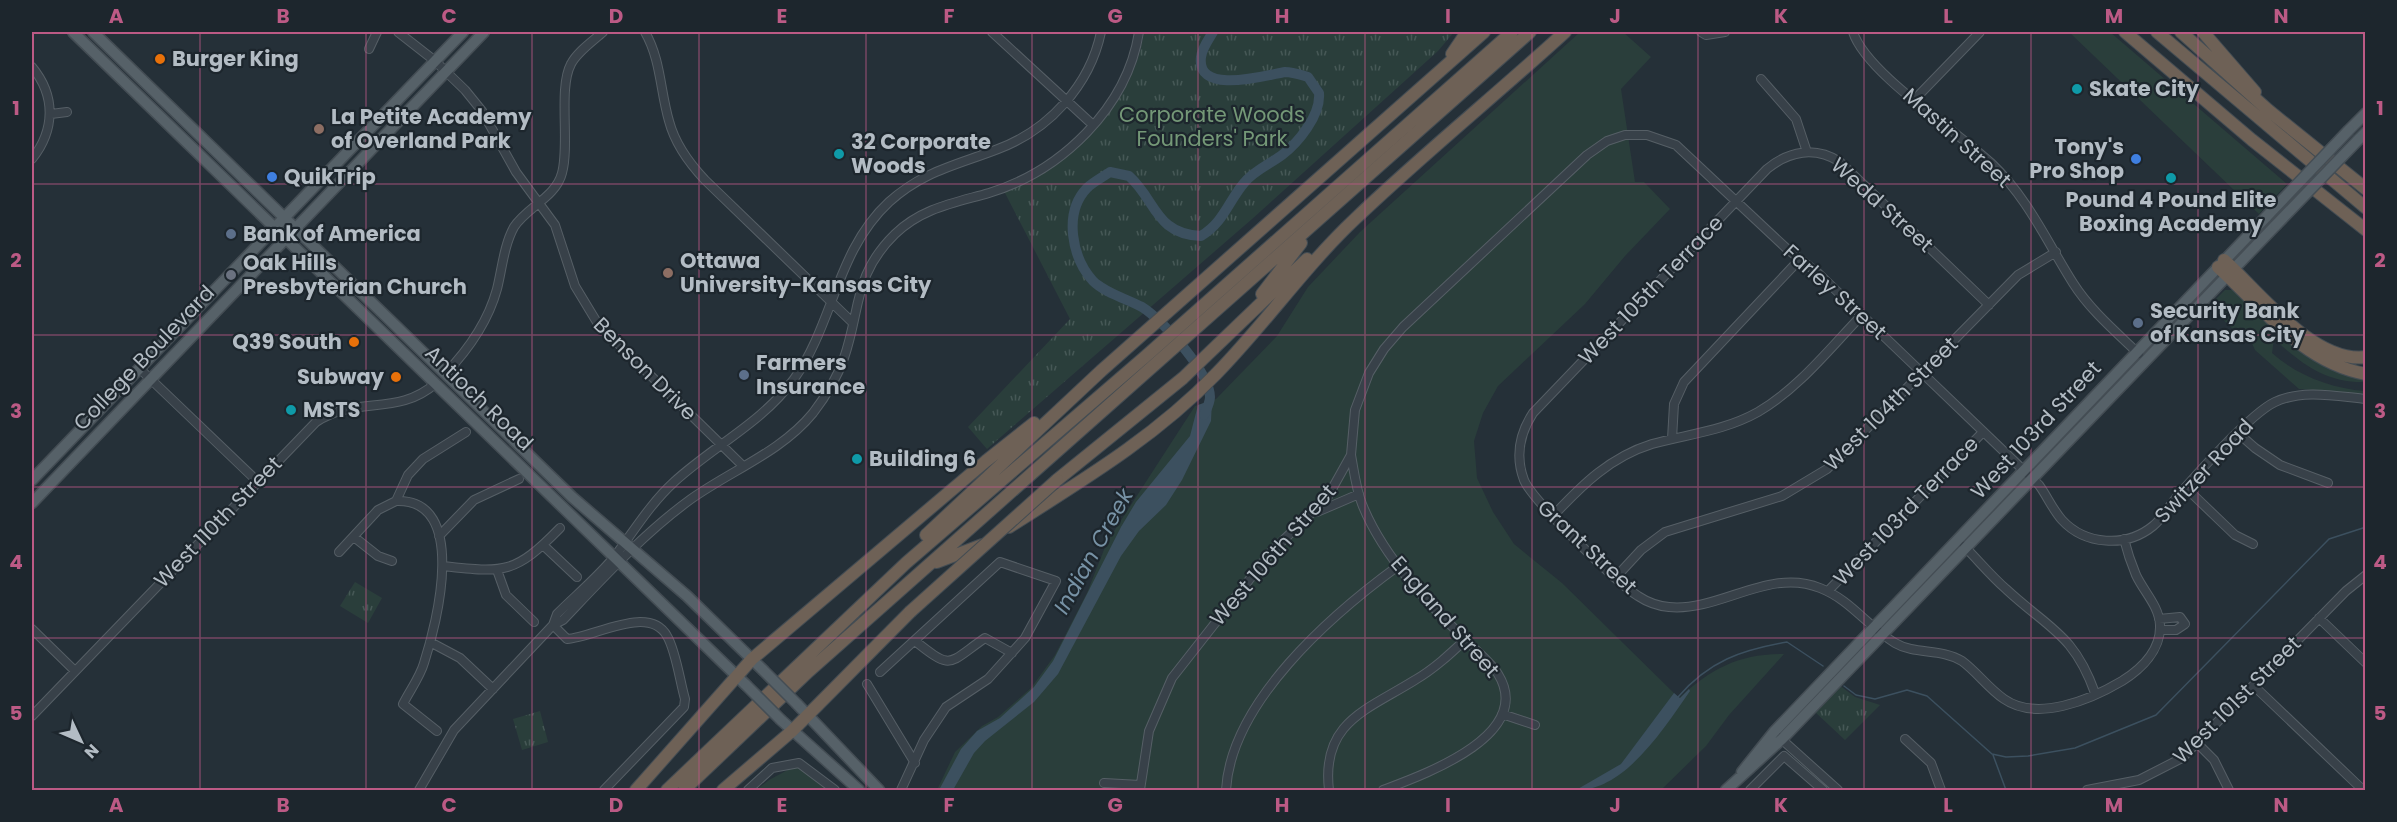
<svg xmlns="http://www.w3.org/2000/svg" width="2397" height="822" font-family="Poppins,sans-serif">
  <defs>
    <pattern id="park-tufts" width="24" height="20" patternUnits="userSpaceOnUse" patternTransform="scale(1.5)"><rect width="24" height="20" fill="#2a3e3b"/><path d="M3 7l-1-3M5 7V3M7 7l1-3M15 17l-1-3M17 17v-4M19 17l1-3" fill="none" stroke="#465856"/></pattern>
  </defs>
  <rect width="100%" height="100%" fill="#253038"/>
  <path fill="#2a3e3b" d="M 1580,32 L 1623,32 L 1651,57 L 1621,89 L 1635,182 L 1644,182 L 1670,209 L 1625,256 L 1585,304 L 1498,386 L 1483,413 L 1474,441 L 1477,478 L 1493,512 L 1514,544 L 1562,583 L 1679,698 C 1712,668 1739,654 1784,654 L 1729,715 L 1706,746 L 1661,790 L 937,790 L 955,752 L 982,726 L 998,717 L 1031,688 L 1055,655 L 1087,593 L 1107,542 L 1195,406 L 1216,399 L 1277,336 L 1308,287 L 1360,232 Z
    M 2069,32 L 2110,32 L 2287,184 L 2259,214 Z
    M 2225,290 L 2236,290 C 2279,332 2304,365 2365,379 L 2365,382 C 2326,383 2302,364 2274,339 L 2272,353 C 2298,376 2331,388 2365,391 L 2365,394 L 2299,389 L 2255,350 L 2248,335 L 2242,338 L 2209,306 Z
    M 795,766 L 808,771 L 829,790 L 756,790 L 769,780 Z"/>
  <path fill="url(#park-tufts)" d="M 1144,32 L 1454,32 L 1438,51 L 1252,219 L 987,449 L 968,427 L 1070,319 L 1004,191 C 1071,167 1134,104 1144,32 Z
    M 355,582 L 382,598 L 368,623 L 340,606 Z
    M 1839,685 L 1855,697 L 1880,705 L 1845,740 L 1814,711 Z
    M 540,711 L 548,742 L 522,750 L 513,719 Z"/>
  <path fill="#3c505f" d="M 1212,400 L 1211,421 L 1182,480 L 1166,505 L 1139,531 L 1121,556 L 1058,674 L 1034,702 L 985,741 L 974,753 L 953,790 L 939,790 L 961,749 L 977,731 L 1000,718 L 1034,687 L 1053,661 L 1121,527 L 1136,502 L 1190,436 L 1198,405 Z
    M 1689,689 L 1690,691 C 1664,728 1625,791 1576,790 L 1621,764 L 1674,693 L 1680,698 Z"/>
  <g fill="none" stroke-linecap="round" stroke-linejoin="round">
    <path stroke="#3c505f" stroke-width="1.5" d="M 1844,686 L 1856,695 L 1875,699 L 1907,690 L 1927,696 L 1992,754 L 2006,757 L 2028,756 L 2075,748 L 2156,715 L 2329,539 L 2366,527
      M 1678,697 C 1709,661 1741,650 1787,642 L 1823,666
      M 1993,755 L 2006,790"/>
    <path stroke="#3c505f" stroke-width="10" d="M 1204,415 C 1206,410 1210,403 1210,397 C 1210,373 1163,320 1142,307 C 1127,299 1105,293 1093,281 C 1072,258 1063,213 1087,188 C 1093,182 1103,177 1110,172 L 1129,176 C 1156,200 1155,234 1201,236 C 1224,222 1228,202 1244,183 C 1253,171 1270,164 1282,155 C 1298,143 1321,115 1319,93 L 1308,77 C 1301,75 1293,72 1285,72 C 1267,75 1196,96 1201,57 C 1202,48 1209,39 1213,32"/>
    <defs>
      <path id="minor" d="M 398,32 L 435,61 L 465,90 L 482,111 L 516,172 L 555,225 L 575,286 L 598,324 L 743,466
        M 645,32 C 661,60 660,90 669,121 C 675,144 689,163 705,180 L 852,322
        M 992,32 L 1093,125
        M 1701,32 L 1706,35 L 1725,32
        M 1853,32 C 1866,73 1957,131 1991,163 C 2028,198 2047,242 2073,283 C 2090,310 2116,332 2139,354
        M 369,49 L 377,32
        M 32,67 C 56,96 55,130 32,159
        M 1761,79 L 1796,119 L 1807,152
        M 1915,99 L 1980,32
        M 51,114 L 67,112
        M 1989,305 L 1840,162 C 1815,146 1789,151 1767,169 L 1533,413 C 1520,433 1515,456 1524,480 C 1532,500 1617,583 1638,596 C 1647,602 1658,606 1669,607 C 1720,612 1769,567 1820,588 C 1851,600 1867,626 1895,643 C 1915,655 1941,648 1962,661 C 1977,672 1988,688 2004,699 C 2037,722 2090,700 2122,681 C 2141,669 2161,650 2160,625 C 2159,606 2144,592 2136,575 C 2131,563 2127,551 2124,539
        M 140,369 L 257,481
        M 445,374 C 469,349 488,322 497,289 C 502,269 504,245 514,227 C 527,207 556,197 562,173 C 570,144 558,88 571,64 C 577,52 593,41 603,32
        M 2238,433 L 2255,448 L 2280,465 L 2328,483
        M 1672,439 L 1674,404 L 1684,382 L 1800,259
        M 1351,455 C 1354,471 1356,489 1362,504 C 1373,532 1391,558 1410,581 C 1429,605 1452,626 1473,647 C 1482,656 1492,664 1498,674 C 1536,735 1423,775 1383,790
        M 2186,488 L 2235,535 L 2253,544
        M 396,501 C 469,498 437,623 424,663 C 420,677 410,690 403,704 L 437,731
        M 1317,512 L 1359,494
        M 1553,516 C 1582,485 1610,457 1652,444 C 1688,434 1724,431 1758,412 C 1798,389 1830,348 1862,315
        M 439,536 L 474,500 L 519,479
        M 354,537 L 378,556 L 392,561
        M 543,545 L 577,577
        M 1964,546 C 1978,560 1991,576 2006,589 C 2049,629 2074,634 2095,693
        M 339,552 L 378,510 L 396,501 L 408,475 L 423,459 L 466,432
        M 443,566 C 505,573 515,574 560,528
        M 497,570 L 506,595 L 534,622
        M 1616,577 L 1641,550 L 1665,532 L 1782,496 L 1827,469 L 2018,275 L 2056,252
        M 1828,591 L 1983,432
        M 2319,618 L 2366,663
        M 2159,619 L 2180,617 L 2185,624 L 2176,630 L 2160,630
        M 553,625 L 557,614 C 576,595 598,577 615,556 C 634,531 650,504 674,482 C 713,446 762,423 794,379 C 834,323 836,251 889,202 C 923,171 957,165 998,149 C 1049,130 1090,85 1101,32
        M 553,625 L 567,639 C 595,637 649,604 667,636 C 676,651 680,682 685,699 L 684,707 L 604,790
        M 32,629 L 75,671
        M 915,641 C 953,671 947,664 985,638 L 1012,653
        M 430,642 L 460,658 L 493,689
        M 880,672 L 1000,562 L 1056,581 L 1025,638 L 988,679 L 946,707 L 924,740 L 901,790
        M 867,684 L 915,763
        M 2254,686 L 2363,790
        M 1502,714 L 1535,725
        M 32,716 L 316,422 C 356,395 398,417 436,383
        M 1779,737 L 1838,790
        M 1905,739 L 1931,763 L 1941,790
        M 2198,744 L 2214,760 L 2229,790
        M 1104,783 L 1140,785
        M 419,790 L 454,730 L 553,625 L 563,620 C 603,578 644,533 691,499 C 732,470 781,452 813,413 C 826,396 837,378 844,358 C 861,309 853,275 895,234 C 922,208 954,203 989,193 C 1061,171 1127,108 1139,32
        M 748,790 L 772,768 L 799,763 L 835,790
        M 1140,790 L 1149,731 L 1172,678 L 1271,552 L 1327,498 L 1351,455 L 1355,410 L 1369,373 L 1384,349 L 1403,327 L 1587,155 L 1607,141 L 1625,135 L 1647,135 L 1676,145 L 1786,248 L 1819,274 L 2039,485 C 2047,496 2053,510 2062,520 C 2085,545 2126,548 2153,526 C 2163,518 2168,507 2176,498 C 2195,476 2251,413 2275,402 C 2303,389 2335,396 2366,399
        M 1226,790 C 1231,702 1331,615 1398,566
        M 1329,790 C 1321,722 1367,710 1415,680 C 1434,669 1450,654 1466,639
        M 1750,790 L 1784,756 L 1823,790
        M 2087,790 L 2139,780 L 2182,758 L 2346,591 L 2366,575"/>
      <path id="major" d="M 73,32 L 746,685
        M 93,32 L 572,497 L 687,596 L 763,670
        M 2349,130 L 2366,113
        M 2359,139 L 2366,132
        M 32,480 L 463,32
        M 32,503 L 484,32
        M 797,704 L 879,790
        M 781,720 L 859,790
        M 1742,772 L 1774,732 L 2267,216
        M 1726,790 L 1782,739 L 2276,225"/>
      <path id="highway" d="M 2125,32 L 2252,140 L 2366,230
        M 2157,32 L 2366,208
        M 2181,32 L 2268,110 L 2366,189
        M 2203,32 L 2255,92
        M 1452,54 L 1467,32
        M 2224,260 C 2259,292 2314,364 2366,357
        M 2218,267 C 2263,308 2303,363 2366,374
        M 1262,294 L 1301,243
        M 1057,480 L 1183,378 L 1307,259
        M 1009,527 C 1083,480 1155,437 1216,374 C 1265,324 1305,266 1355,219 C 1423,154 1496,95 1565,32
        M 926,535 L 1101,371 L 1484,32
        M 937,562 L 982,545
        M 636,790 L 752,659 L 986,461 L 1034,423
        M 667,790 L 906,563 L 1146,356 L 1512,32
        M 684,790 L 809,671 L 1530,32
        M 723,790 L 792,731 L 910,612"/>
    </defs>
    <use href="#minor" stroke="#565f66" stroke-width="10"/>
    <use href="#major" stroke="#444d54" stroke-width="13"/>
    <use href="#highway" stroke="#434c53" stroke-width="14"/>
    <use href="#minor" stroke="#384149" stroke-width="8"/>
    <use href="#major" stroke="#566168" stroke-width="10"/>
    <use href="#highway" stroke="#6e6156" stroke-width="12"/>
    <defs>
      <path id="major-bridge" d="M 2267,216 L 2349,130
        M 2276,225 L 2359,139
        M 763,670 L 797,704
        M 746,685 L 781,720"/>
      <path id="highway-bridge" d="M 910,612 L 1057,480"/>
    </defs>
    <use href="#major-bridge" stroke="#444d54" stroke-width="13" stroke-linecap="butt"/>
    <use href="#highway-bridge" stroke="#434c53" stroke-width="14" stroke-linecap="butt"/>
    <use href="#major-bridge" stroke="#566168" stroke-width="10"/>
    <use href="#highway-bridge" stroke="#6e6156" stroke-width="12"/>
  </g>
  <path fill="none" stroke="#bc5a85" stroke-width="1.5" stroke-opacity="0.55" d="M 200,32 L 200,790M 366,32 L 366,790M 532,32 L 532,790M 699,32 L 699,790M 866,32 L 866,790M 1032,32 L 1032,790M 1198,32 L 1198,790M 1365,32 L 1365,790M 1532,32 L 1532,790M 1698,32 L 1698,790M 1864,32 L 1864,790M 2031,32 L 2031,790M 2198,32 L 2198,790M 32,184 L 2366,184M 32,335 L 2366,335M 32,487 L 2366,487M 32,638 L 2366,638"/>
  <g fill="#e8710a" stroke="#1d262d" stroke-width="2">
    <circle cx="160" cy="59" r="6"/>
    <circle cx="354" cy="342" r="6"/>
    <circle cx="396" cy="377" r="6"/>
  </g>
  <g fill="#0f9aa8" stroke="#1d262d" stroke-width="2">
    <circle cx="2077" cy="89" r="6"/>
    <circle cx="839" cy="154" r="6"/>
    <circle cx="2171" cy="178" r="6"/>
    <circle cx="291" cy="410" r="6"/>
    <circle cx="857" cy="459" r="6"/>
  </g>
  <g fill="#8d6e63" stroke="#1d262d" stroke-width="2">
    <circle cx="319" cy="129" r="6"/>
    <circle cx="668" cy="273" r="6"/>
  </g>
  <g fill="#3f7fe0" stroke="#1d262d" stroke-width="2">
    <circle cx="2136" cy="159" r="6"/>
    <circle cx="272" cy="177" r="6"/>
  </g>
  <g fill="#5c6f8a" stroke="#1d262d" stroke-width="2">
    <circle cx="231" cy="234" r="6"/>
    <circle cx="2138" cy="323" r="6"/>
    <circle cx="744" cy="375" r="6"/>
  </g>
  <circle fill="#6b7280" stroke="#1d262d" stroke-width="2" cx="231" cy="275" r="6"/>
  <g text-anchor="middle" stroke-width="4.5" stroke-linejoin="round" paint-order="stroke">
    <g font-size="21" font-weight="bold" fill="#b3bcc4" stroke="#1d262d" text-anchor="start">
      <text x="172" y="66">Burger King</text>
      <text x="2089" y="96">Skate City</text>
      <text x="331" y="124">La Petite Academy<tspan x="331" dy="24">of Overland Park</tspan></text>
      <text x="851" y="149">32 Corporate<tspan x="851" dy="24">Woods</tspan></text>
      <text x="2124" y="154" text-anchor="end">Tony's<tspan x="2124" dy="24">Pro Shop</tspan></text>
      <text x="284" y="184">QuikTrip</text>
      <text x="2171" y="207" text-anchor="middle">Pound 4 Pound Elite<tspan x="2171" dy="24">Boxing Academy</tspan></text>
      <text x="243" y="241">Bank of America</text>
      <text x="680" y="268">Ottawa<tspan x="680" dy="24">University-Kansas City</tspan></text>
      <text x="243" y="270">Oak Hills<tspan x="243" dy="24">Presbyterian Church</tspan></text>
      <text x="2150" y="318">Security Bank<tspan x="2150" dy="24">of Kansas City</tspan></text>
      <text x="342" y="349" text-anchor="end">Q39 South</text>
      <text x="756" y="370">Farmers<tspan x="756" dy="24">Insurance</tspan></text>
      <text x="384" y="384" text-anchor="end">Subway</text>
      <text x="303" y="417">MSTS</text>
      <text x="869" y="466">Building 6</text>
    </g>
    <g font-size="21" fill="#749877" stroke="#1d262d">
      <text x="1212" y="122">Corporate Woods<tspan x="1212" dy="24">Founders' Park</tspan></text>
    </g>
    <g font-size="21" fill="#b3bcc4" stroke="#1d262d">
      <text transform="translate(1957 138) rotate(42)" y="7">Mastin Street</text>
      <text transform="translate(1882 205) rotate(42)" y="7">Wedd Street</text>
      <text transform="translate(1651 290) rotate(-46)" y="7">West 105th Terrace</text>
      <text transform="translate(1835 292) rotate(42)" y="7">Farley Street</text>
      <text transform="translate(144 358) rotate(-46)" y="7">College Boulevard</text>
      <text transform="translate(645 369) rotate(45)" y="7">Benson Drive</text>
      <text transform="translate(479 398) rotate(44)" y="7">Antioch Road</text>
      <text transform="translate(1891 404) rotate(-45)" y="7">West 104th Street</text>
      <text transform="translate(2036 430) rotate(-47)" y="7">West 103rd Street</text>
      <text transform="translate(2204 471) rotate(-47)" y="7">Switzer Road</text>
      <text transform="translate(1906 511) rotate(-46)" y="7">West 103rd Terrace</text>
      <text transform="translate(218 522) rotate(-46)" y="7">West 110th Street</text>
      <text transform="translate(1587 547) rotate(43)" y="7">Grant Street</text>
      <text transform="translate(1273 555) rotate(-49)" y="7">West 106th Street</text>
      <text transform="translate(1445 617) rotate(49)" y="7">England Street</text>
      <text transform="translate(2237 700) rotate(-45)" y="7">West 101st Street</text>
    </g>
    <g font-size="22" font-style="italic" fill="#7792a5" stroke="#1d262d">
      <text transform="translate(1093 551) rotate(-61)" y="8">Indian Creek</text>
    </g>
  </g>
  <rect width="2397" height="822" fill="none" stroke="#1d262d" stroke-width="66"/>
  <g transform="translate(81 741) rotate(134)" stroke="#1d262d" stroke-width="4.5" paint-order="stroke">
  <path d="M0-4.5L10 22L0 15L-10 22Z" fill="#b3bcc4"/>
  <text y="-9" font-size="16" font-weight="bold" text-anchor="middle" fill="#b3bcc4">N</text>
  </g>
  <rect x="33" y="33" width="2331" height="756" fill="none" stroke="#bc5a85" stroke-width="2"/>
  <g font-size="20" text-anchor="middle" font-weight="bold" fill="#bc5a85">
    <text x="116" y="23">A</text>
    <text x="283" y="23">B</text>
    <text x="449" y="23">C</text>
    <text x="616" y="23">D</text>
    <text x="782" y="23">E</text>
    <text x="949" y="23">F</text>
    <text x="1115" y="23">G</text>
    <text x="1282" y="23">H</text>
    <text x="1448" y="23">I</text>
    <text x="1615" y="23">J</text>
    <text x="1781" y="23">K</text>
    <text x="1948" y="23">L</text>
    <text x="2114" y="23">M</text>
    <text x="2281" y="23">N</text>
    <text x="16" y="115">1</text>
    <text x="2380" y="115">1</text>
    <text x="16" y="267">2</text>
    <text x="2380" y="267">2</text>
    <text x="16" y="418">3</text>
    <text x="2380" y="418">3</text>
    <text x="16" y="569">4</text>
    <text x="2380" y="569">4</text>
    <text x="16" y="720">5</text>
    <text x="2380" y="720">5</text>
    <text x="116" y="812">A</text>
    <text x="283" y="812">B</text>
    <text x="449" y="812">C</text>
    <text x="616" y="812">D</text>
    <text x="782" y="812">E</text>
    <text x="949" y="812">F</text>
    <text x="1115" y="812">G</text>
    <text x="1282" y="812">H</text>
    <text x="1448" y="812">I</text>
    <text x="1615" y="812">J</text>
    <text x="1781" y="812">K</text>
    <text x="1948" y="812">L</text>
    <text x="2114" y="812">M</text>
    <text x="2281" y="812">N</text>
  </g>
</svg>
